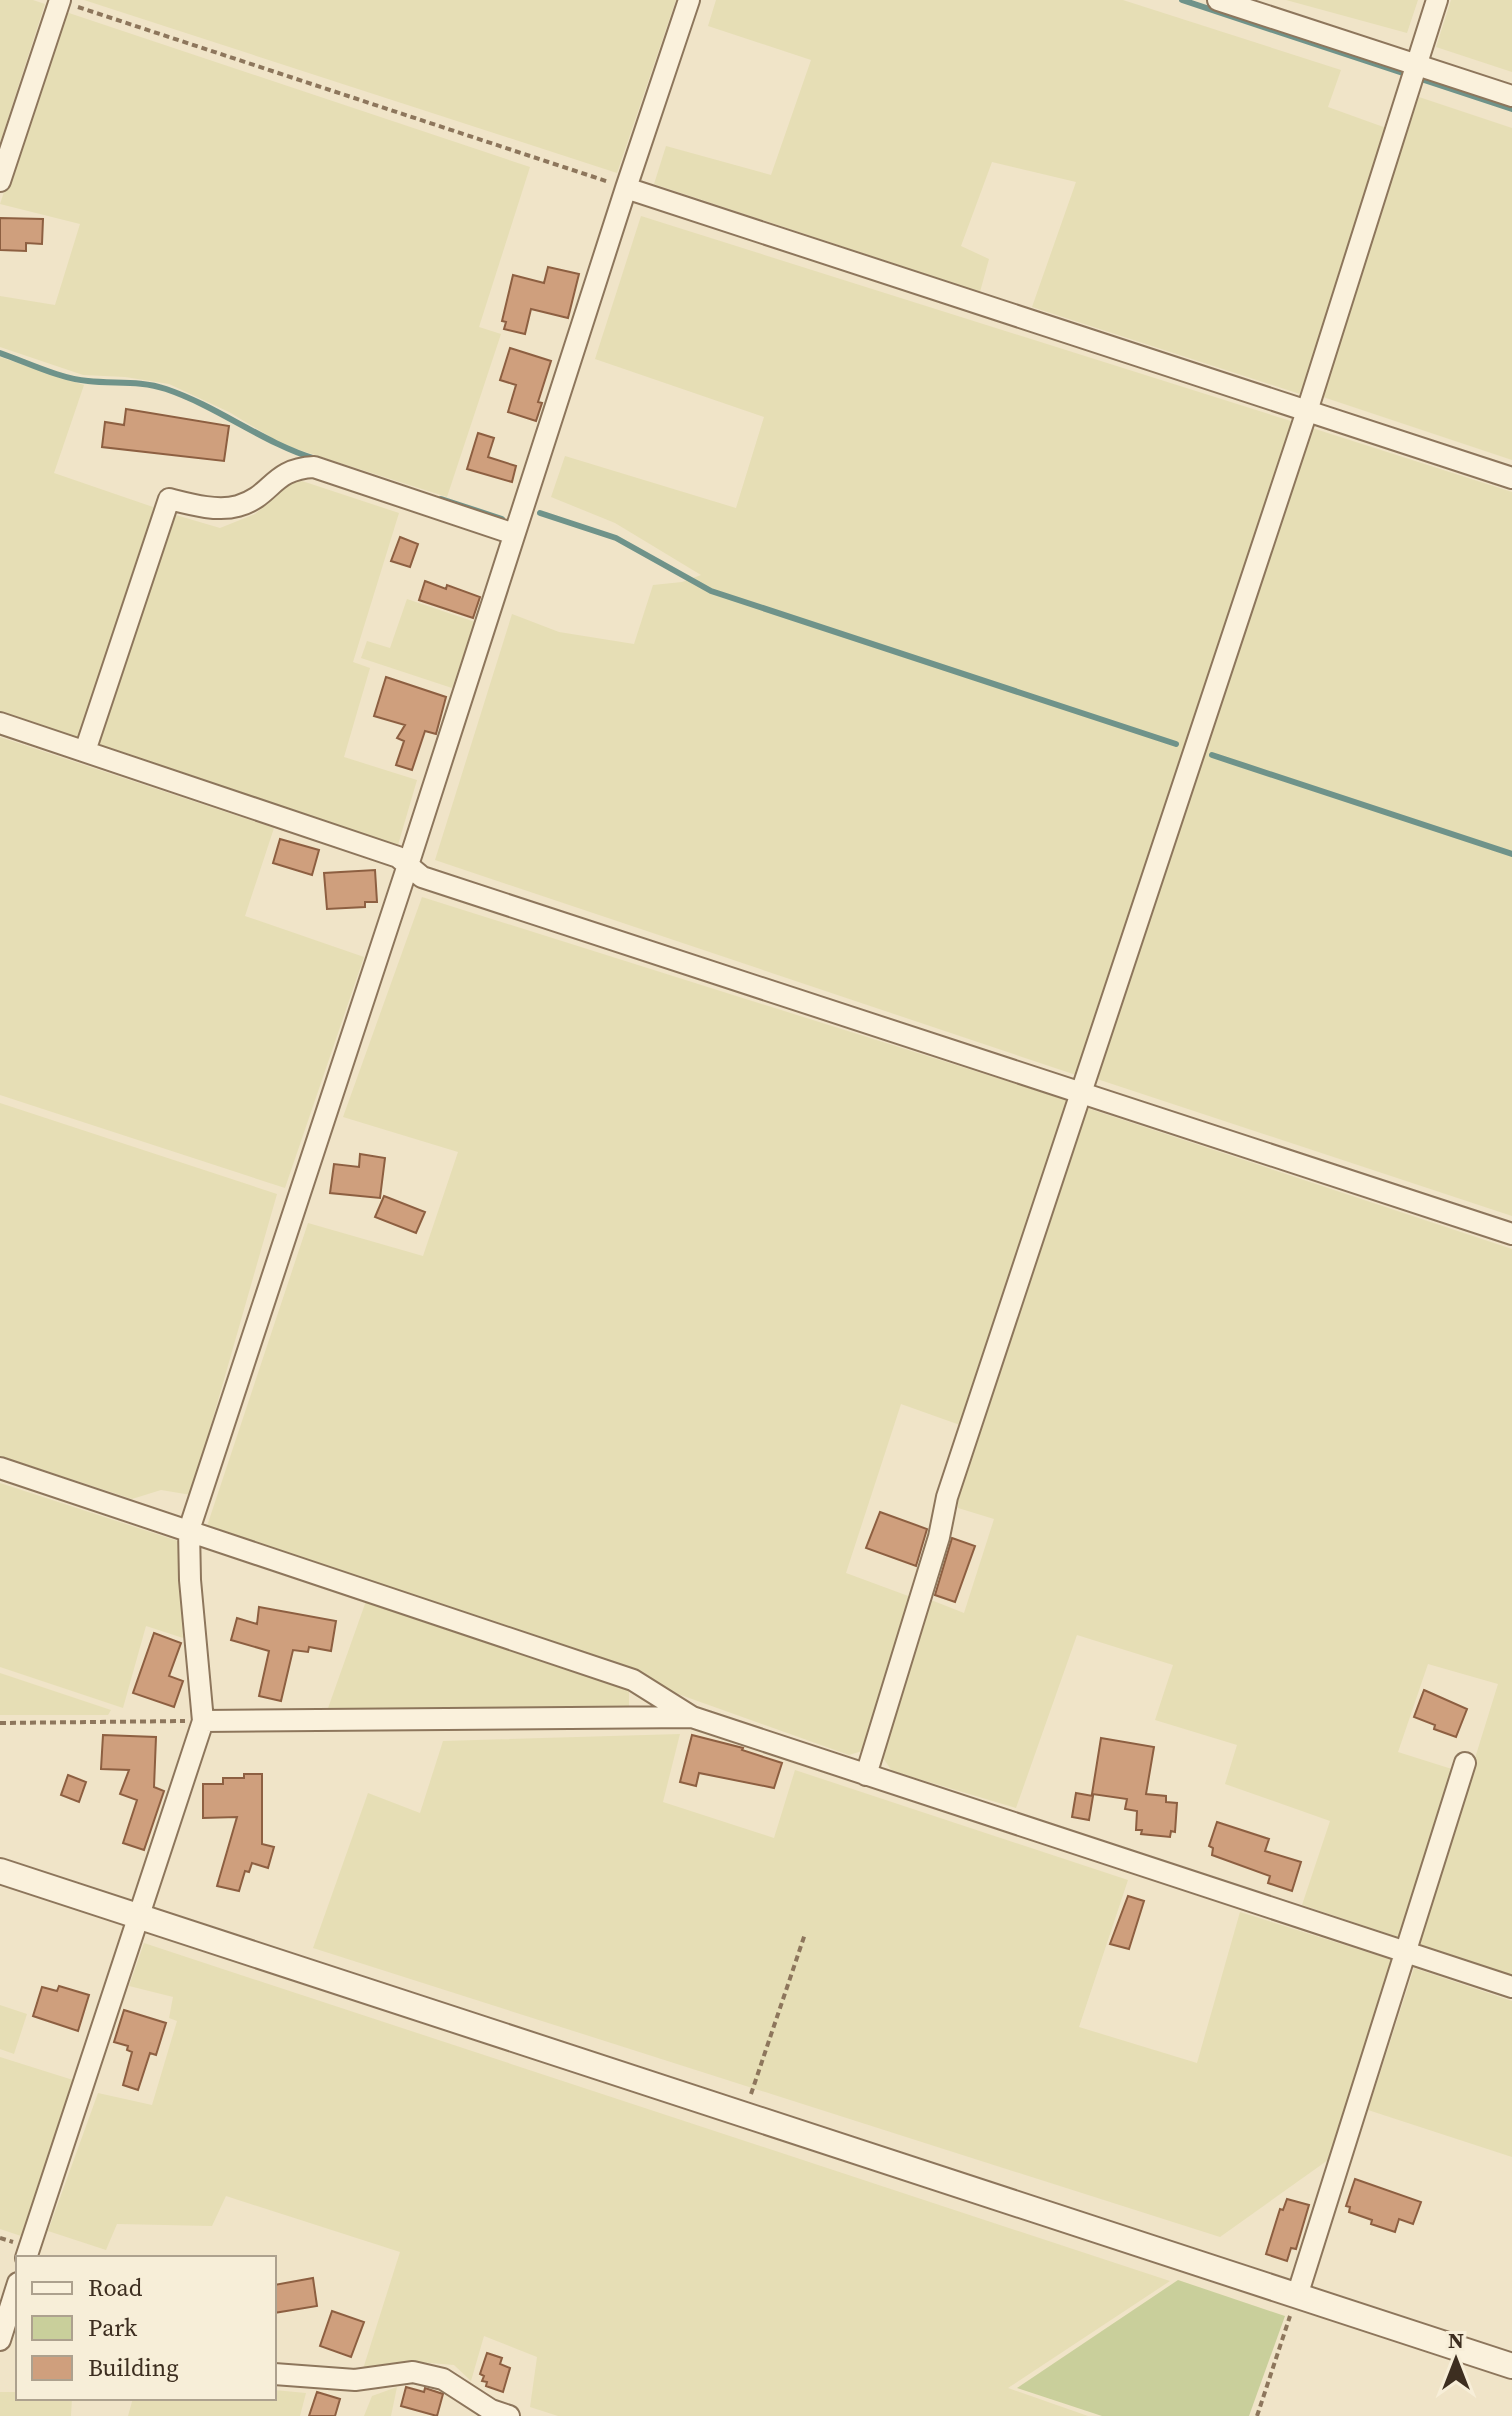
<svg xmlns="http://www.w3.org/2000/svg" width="1512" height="2416" font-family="'Source Serif 4',serif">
  <rect width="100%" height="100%" fill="#f0e4c8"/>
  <path fill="#e6deb5" d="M 0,0 L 33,0 L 45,4 L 0,143 Z
    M 84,0 L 676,0 L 617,173 Z
    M 716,0 L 1123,0 L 1341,70 L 1328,107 L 1389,129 L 1303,395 L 1032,307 L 1076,182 L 992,162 L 961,246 L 989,259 L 980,292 L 654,184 L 666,146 L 771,175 L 811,60 L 708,26 Z
    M 1286,0 L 1418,0 L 1407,33 Z
    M 1451,0 L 1512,0 L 1512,72 L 1436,47 Z
    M 63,11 L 530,167 L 479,327 L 501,334 L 447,497 L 284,445 L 229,412 L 169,384 L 125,377 L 83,375 L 0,347 L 0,296 L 55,305 L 80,224 L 0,204 Z
    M 1419,97 L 1512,128 L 1512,460 L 1320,396 Z
    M 641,216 L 1294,422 L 1076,1075 L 435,860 L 512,614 L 559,632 L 634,644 L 653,585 L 682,582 L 701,575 L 615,523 L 551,497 L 565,456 L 736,508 L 764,417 L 595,359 Z
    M 0,357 L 84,385 L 54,473 L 153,507 L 148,535 L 77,741 L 0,716 Z
    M 1309,427 L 1512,492 L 1512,1216 L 1094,1078 Z
    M 296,479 L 399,513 L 353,662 L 370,668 L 344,757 L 417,780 L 398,845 L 92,744 L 169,513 L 220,528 L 255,514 Z
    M 407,599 L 475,622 L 452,688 L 361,658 L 367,641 L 390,648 Z
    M 0,737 L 274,828 L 245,916 L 364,957 L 285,1188 L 0,1095 Z
    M 422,897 L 1067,1100 L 960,1425 L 901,1404 L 846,1573 L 911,1597 L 862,1751 L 849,1755 L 207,1526 L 308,1223 L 423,1256 L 458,1152 L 343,1117 Z
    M 0,1103 L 277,1194 L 191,1495 L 161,1490 L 132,1499 L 0,1456 Z
    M 1084,1107 L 1512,1249 L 1512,1976 L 1417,1945 L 1498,1684 L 1428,1664 L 1398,1752 L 1455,1770 L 1398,1937 L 1302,1905 L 1330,1821 L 1225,1784 L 1237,1745 L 1155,1720 L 1173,1665 L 1077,1635 L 1016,1808 L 892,1771 L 883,1758 L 931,1600 L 964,1613 L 994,1519 L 958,1508 L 956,1494 Z
    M 0,1483 L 178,1541 L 183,1638 L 146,1626 L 123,1708 L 0,1667 Z
    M 366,1601 L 629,1689 L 629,1711 L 327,1711 Z
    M 0,1673 L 111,1710 L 108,1715 L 0,1715 Z
    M 680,1734 L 663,1802 L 774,1838 L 795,1770 L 1128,1880 L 1079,2027 L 1197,2063 L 1240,1912 L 1392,1960 L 1328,2160 L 1220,2237 L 313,1948 L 368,1793 L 420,1813 L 443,1741 Z
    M 144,1943 L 1170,2281 L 1008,2388 L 1088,2416 L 558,2416 L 530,2407 L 537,2357 L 484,2336 L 471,2381 L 454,2365 L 417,2362 L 363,2369 L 400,2252 L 226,2196 L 212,2226 L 117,2224 L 106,2250 L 48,2231 L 98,2093 L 152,2105 L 177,2021 L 169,2018 L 173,1997 L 129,1986 Z
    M 1414,1968 L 1512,2001 L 1512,2157 L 1368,2110 Z
    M 0,2005 L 27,2014 L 14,2054 L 0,2049 Z
    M 0,2057 L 73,2080 L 21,2236 L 0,2229 Z
    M 397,2387 L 391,2416 L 364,2416 L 372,2396 Z
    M 274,2390 L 306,2393 L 300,2416 L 128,2416 L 133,2398 L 274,2398 Z
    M 0,2392 L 18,2392 L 18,2398 L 72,2398 L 71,2416 L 0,2416 Z"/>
  <path fill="#c9cf9b" d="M 1178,2280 L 1285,2316 L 1249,2416 L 1102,2416 L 1017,2388 Z"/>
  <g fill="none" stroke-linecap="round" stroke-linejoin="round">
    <path stroke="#6f938a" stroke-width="6" d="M 1182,0 L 1512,109
      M 0,353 C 26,362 61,379 88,381 C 114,384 140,380 166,389 C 219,407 263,443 316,459
      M 441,499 L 502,519
      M 540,513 L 616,538 L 711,591 L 1176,744
      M 1212,755 L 1512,854"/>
  </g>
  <path fill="#cf9f7d" stroke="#8d5f41" stroke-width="2" d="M 0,218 L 43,219 L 42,244 L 26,243 L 26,251 L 0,250 Z
    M 548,267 L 579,274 L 568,318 L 531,309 L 525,334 L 504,329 L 506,322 L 502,321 L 513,275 L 544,283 Z
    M 510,348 L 551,361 L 538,402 L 542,403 L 536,421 L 508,412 L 516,385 L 500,380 Z
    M 126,409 L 229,426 L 224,461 L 102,447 L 105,422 L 124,425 Z
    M 478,433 L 494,438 L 488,457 L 516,466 L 512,482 L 467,469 Z
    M 400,537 L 418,544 L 410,567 L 391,561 Z
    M 425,581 L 446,589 L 447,585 L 480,597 L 473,618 L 419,600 Z
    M 386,677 L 446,697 L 436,734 L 425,731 L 412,770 L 396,765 L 404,741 L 397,738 L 405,725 L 374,716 Z
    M 280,839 L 319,850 L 312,875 L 273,863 Z
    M 375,870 L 377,902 L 365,902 L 365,907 L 327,909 L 324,873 Z
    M 360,1154 L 385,1158 L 380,1198 L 330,1193 L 334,1164 L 359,1167 Z
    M 384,1196 L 425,1212 L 416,1233 L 375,1217 Z
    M 880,1512 L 927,1529 L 916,1566 L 866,1548 Z
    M 952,1538 L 975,1546 L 955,1602 L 935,1595 Z
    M 259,1607 L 336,1621 L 331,1651 L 309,1647 L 308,1652 L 293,1650 L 281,1701 L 259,1696 L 269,1651 L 231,1640 L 237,1618 L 257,1624 Z
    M 154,1633 L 181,1643 L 169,1676 L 183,1681 L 174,1707 L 133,1693 Z
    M 1424,1690 L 1467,1709 L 1456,1737 L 1434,1729 L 1435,1725 L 1414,1717 Z
    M 103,1735 L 156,1737 L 154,1787 L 164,1791 L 144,1850 L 123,1843 L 137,1800 L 120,1794 L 129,1770 L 101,1769 Z
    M 692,1735 L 743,1748 L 742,1750 L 782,1763 L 774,1788 L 699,1773 L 696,1786 L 680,1782 Z
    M 1101,1738 L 1154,1747 L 1146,1794 L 1166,1796 L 1166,1802 L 1177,1803 L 1175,1832 L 1171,1831 L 1170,1837 L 1141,1834 L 1142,1830 L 1136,1830 L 1137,1811 L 1125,1809 L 1127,1799 L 1092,1794 Z
    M 244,1774 L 262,1774 L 262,1844 L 274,1847 L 268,1868 L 252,1863 L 249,1872 L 245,1871 L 239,1891 L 217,1886 L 237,1817 L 203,1818 L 203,1784 L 223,1784 L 223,1778 L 244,1778 Z
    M 68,1775 L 86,1782 L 79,1802 L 61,1795 Z
    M 1076,1793 L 1093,1796 L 1089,1820 L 1072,1817 Z
    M 1217,1822 L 1269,1839 L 1265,1851 L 1301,1862 L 1292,1891 L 1268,1883 L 1270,1876 L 1212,1855 L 1213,1848 L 1209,1846 Z
    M 1128,1896 L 1144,1901 L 1129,1949 L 1110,1944 Z
    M 59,1986 L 89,1995 L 78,2031 L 33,2016 L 42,1987 L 57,1991 Z
    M 124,2010 L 166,2023 L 156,2055 L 150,2053 L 138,2090 L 123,2085 L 132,2052 L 127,2050 L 128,2046 L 114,2042 Z
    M 1355,2179 L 1421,2202 L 1413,2224 L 1399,2219 L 1395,2232 L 1371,2224 L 1372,2220 L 1349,2212 L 1350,2207 L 1346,2206 Z
    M 1287,2199 L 1309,2205 L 1296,2249 L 1291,2248 L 1287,2261 L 1266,2254 L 1280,2209 L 1283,2210 Z
    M 313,2278 L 317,2306 L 274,2313 L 274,2285 Z
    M 332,2311 L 364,2322 L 351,2357 L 320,2346 Z
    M 487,2353 L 502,2358 L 500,2364 L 510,2368 L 503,2392 L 486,2386 L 487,2382 L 482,2381 L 484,2376 L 480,2374 Z
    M 406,2387 L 424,2392 L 425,2388 L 443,2394 L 437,2416 L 401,2406 Z
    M 317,2392 L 340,2399 L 335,2416 L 309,2416 Z"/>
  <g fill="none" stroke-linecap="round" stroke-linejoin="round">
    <defs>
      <path id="minor" d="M 1218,0 L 1512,96
        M 0,181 L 60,0
        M 626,188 L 1512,478
        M 0,723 L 398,857 L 422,877 L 1512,1234
        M 85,751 L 169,499 C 189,504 217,512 238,506 C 273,496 271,469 314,467 L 514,534
        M 0,1468 L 633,1680 L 692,1717 L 1512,1987
        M 203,1721 L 692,1717
        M 866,1775 L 939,1537 L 947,1497 L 1307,411 L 1437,0
        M 26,2258 L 203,1721 L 190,1580 L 189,1530 L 408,865 L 626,188 L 689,0
        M 1297,2296 L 1465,1763
        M 0,2340 L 18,2283
        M 274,2374 L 355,2380 L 413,2372 L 443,2379 L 491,2410 L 509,2416"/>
      <path id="tertiary" d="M 0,1871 L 1512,2366"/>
    </defs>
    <use href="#minor" stroke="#8d765c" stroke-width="24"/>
    <use href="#tertiary" stroke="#8d765c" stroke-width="28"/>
    <path stroke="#8d765c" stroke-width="4" stroke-dasharray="6 4" stroke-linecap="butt" d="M 78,7 L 609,182
      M 0,1723 L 185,1721
      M 751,2094 L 805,1934
      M 0,2238 L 13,2242
      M 1257,2416 L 1290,2316"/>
    <use href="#minor" stroke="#faf1dc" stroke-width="20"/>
    <use href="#tertiary" stroke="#faf1dc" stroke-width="24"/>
  </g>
  <rect x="16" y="2256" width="260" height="144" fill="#f7eed8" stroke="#ada18e" stroke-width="2"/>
  <rect x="32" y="2282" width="40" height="12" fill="#faf1dc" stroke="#ada18e" stroke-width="2"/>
  <text x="88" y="2296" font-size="24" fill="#3d2e20">Road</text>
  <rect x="32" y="2316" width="40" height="24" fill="#c9cf9b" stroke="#ada18e" stroke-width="2"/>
  <text x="88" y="2336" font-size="24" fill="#3d2e20">Park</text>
  <rect x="32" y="2356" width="40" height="24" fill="#cf9f7d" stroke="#ada18e" stroke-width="2"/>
  <text x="88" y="2376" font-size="24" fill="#3d2e20">Building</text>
  <g transform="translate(1456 2360)" stroke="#f7eed8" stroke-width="6" paint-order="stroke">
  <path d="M0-6L14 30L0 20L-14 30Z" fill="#3d2e20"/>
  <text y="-12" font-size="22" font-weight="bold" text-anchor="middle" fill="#3d2e20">N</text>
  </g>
</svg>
